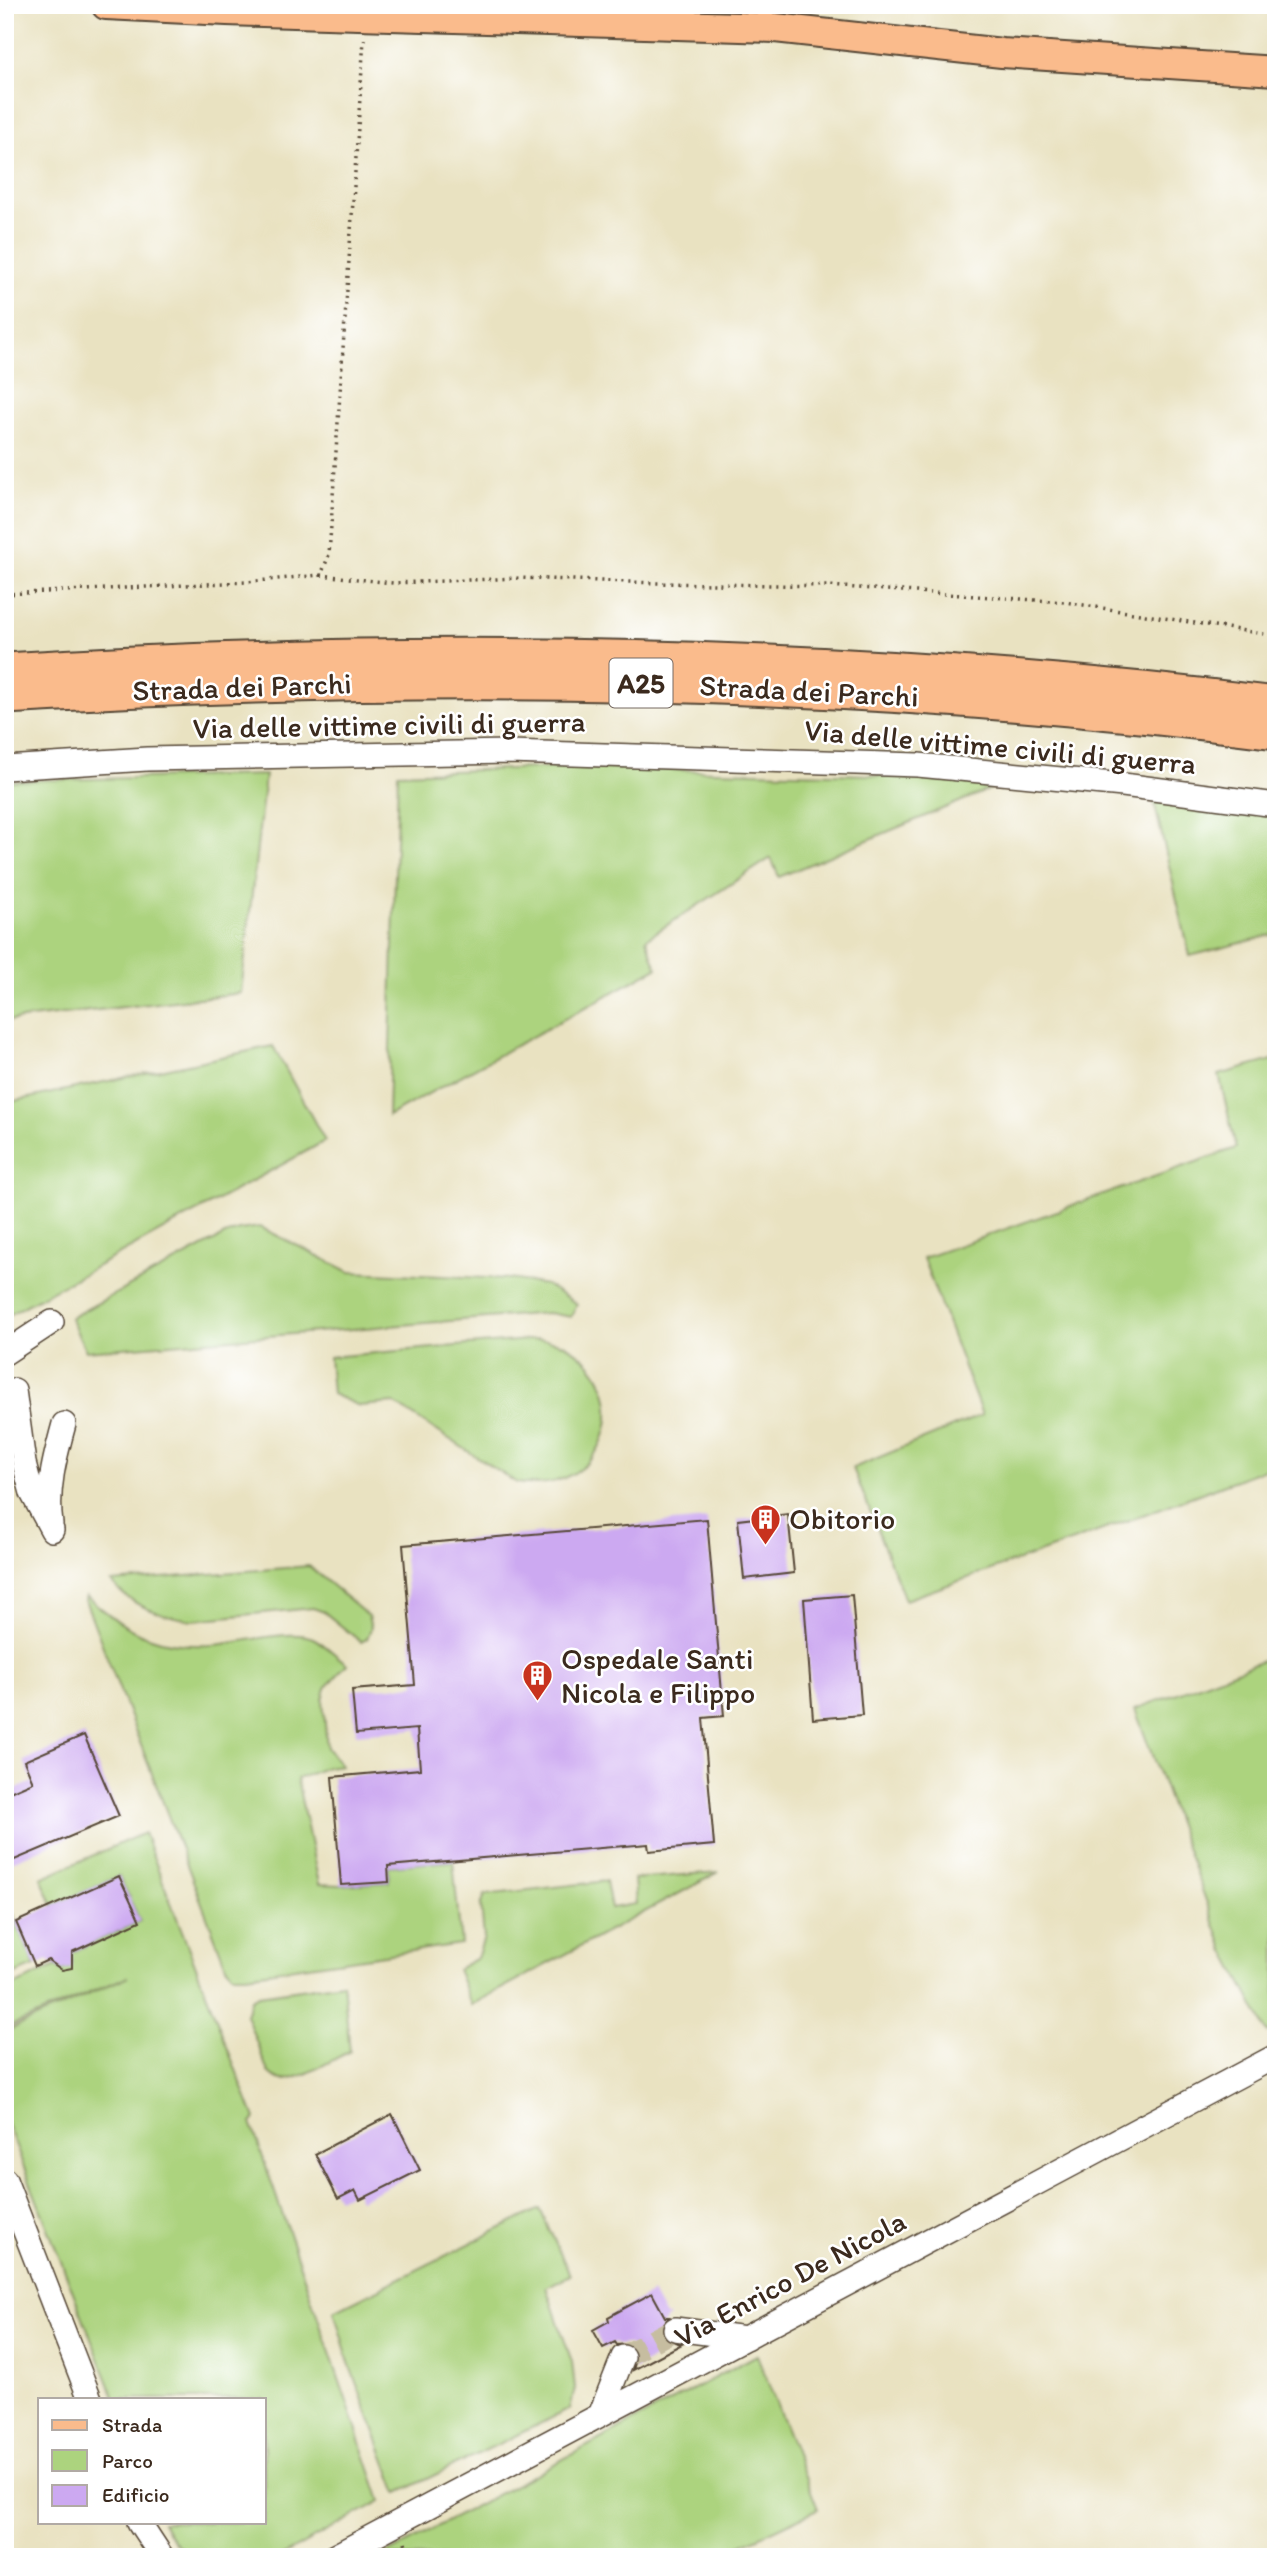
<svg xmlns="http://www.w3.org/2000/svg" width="1281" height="2562" font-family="Itim,sans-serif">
  <rect width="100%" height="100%" fill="#fff"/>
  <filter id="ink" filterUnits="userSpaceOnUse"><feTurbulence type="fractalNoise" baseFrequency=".0143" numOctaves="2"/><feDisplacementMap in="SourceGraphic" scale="14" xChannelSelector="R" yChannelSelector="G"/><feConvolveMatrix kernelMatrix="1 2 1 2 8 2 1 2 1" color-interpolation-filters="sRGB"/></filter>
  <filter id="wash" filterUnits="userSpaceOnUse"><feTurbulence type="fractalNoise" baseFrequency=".00686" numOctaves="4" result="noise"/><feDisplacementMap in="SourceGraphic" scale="28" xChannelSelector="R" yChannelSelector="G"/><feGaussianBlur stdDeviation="1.57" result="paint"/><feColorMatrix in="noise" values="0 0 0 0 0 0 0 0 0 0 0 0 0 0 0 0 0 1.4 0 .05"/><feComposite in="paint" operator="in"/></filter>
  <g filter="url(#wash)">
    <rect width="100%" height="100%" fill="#e9e2c1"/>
    <path fill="#acd37e" stroke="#747e4e" stroke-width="2" d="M 565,767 L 872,775 L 1000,785 L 779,877 L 771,858 L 646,939 L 657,968 L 388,1116 L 398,773 Z
      M 265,775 L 241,993 L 5,1021 L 5,781 Z
      M 1153,797 L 1276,816 L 1276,934 L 1190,956 Z
      M 273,1046 L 325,1141 L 5,1317 L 5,1103 Z
      M 1276,1059 L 1276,1465 L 1073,1541 L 905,1600 L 853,1468 L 982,1415 L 923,1258 L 1236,1148 L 1219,1075 Z
      M 260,1227 L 350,1272 L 511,1279 L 546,1285 L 577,1304 L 571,1317 L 548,1313 L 86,1351 L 70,1318 L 225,1235 L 239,1230 Z
      M 539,1339 C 547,1340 557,1341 565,1345 C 643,1387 608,1497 517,1483 L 394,1403 L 359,1406 L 332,1394 L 329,1357 Z
      M 309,1566 L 368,1616 L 371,1628 L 367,1639 L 361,1642 L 324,1612 L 313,1608 L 193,1620 C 161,1616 132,1607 111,1582 Z
      M 86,1596 C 105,1611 124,1629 148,1637 C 167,1644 192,1646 212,1645 C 238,1644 289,1628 313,1638 C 324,1643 336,1656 347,1664 L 326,1688 L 323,1700 L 327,1748 L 341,1765 L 327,1767 L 297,1779 L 319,1884 L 341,1885 L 389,1882 L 388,1866 L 453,1861 L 461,1944 L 246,1975 L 234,1975 L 226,1966 L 85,1600 Z
      M 1276,1656 L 1276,2029 L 1268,2033 L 1224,1949 L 1135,1709 Z
      M 144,1833 L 255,2119 L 251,2123 L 381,2501 L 280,2557 L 192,2557 C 178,2548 169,2537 162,2522 L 264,2522 L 264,2399 L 115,2399 L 5,2119 L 5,2032 L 129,1976 L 7,2028 L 5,1990 L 56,1966 L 62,1970 L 70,1968 L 72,1963 L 70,1953 L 140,1921 L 119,1876 L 53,1906 L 41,1878 Z
      M 719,1872 L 471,2005 L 457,1969 L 477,1958 L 484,1938 L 481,1905 L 485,1895 L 606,1881 L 611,1908 L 636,1904 L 634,1879 Z
      M 13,1915 L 35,1966 L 5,1978 L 5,1918 Z
      M 343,1983 L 350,2051 C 334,2059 299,2081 282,2080 C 276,2079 272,2076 268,2072 L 246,2015 L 251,1999 L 259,1995 Z
      M 540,2209 L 570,2275 L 546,2287 L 572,2362 L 575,2388 L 570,2409 L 398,2493 L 351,2369 L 334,2311 Z
      M 757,2355 L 818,2509 L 716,2557 L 381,2557 Z"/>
    <g id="blocks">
      <path fill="#cca9f1" d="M 788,1514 L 794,1573 L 744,1579 L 738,1520 Z
        M 707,1519 L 724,1716 L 703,1718 L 714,1845 L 649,1851 L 648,1844 L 388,1866 L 389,1882 L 341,1885 L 332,1777 L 420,1769 L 417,1729 L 356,1734 L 352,1690 L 415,1685 L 403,1545 Z
        M 852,1595 L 862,1715 L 813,1719 L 804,1599 Z
        M 84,1735 L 119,1816 L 5,1864 L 5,1794 L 33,1782 L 24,1761 Z
        M 119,1876 L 140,1921 L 72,1952 L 72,1968 L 62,1970 L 48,1960 L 35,1966 L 16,1922 Z
        M 392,2114 L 420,2170 L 360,2200 L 355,2190 L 338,2199 L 315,2154 Z
        M 652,2293 L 665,2317 L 669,2317 L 661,2327 L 662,2335 L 667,2340 L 682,2344 L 633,2370 L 637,2356 L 633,2348 L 627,2344 L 617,2345 L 615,2342 L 603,2348 L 593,2330 L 609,2321 L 608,2317 Z"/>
    </g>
  </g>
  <g filter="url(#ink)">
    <use href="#blocks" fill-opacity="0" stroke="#554636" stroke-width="2"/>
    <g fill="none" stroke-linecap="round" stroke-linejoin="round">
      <path stroke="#c6bda0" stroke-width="23" stroke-dasharray="23 11" stroke-linecap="butt" d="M 623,2357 L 675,2329"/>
      <defs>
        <path id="minor" d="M 5,768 L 147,759 L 509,752 L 918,765 L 1123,785 L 1276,805
          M 5,1353 L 52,1322
          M 14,1390 L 24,1463 L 32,1493 L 52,1530
          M 51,1524 C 46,1490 55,1457 64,1424
          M 5,2180 L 90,2399
          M 675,2329 L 746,2338
          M 600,2415 L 623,2357
          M 139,2522 L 162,2557
          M 333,2557 L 1276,2056"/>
        <path id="major" d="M 106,5 L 227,11 L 775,28 L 1002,53 L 1276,71"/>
        <path id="highway" d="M 5,670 C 432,643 851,652 1276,704
          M 5,697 C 429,672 854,677 1276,732"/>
      </defs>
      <use href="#minor" stroke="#554636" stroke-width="26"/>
      <use href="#major" stroke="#554636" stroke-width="32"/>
      <use href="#highway" stroke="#554636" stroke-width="37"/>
      <path stroke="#554636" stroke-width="3.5" stroke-dasharray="2 5" stroke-linecap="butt" d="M 321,575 L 393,583 L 520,578 L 656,583 L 828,586 L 1065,602 L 1276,636
        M 5,594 L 246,582 L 321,575 L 329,555 L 364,39
        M 405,2542 L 410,2557"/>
      <use href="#minor" stroke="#fff" stroke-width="23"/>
      <use href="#major" stroke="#fabb8c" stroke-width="28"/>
      <use href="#highway" stroke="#fabb8c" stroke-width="33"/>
    </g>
  </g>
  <defs>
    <symbol id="building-pin" viewBox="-11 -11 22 30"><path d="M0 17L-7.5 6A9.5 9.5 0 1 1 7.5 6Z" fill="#c8321e" stroke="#fff"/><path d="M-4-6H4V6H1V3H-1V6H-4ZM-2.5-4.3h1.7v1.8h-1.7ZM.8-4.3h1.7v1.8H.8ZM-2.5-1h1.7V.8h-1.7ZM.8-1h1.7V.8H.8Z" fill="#fff"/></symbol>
  </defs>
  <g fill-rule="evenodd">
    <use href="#building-pin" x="748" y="1502" width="35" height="47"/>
    <use href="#building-pin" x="520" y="1658" width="35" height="47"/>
  </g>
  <g text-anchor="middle" stroke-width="5" stroke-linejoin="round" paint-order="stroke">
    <rect fill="#fff" stroke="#766a62" stroke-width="2" x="609.5" y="658.5" width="63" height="49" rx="5"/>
    <g font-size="28" font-weight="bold" fill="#3b2a1e">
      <text x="641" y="693">A25</text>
    </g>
    <g font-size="30" fill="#3b2a1e" stroke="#fff">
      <text transform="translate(242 687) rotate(-2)" y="10">Strada dei Parchi</text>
      <text transform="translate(809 691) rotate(3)" y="10">Strada dei Parchi</text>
      <text transform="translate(389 725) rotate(-1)" y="10">Via delle vittime civili di guerra</text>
      <text transform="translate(1000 747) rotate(5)" y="10">Via delle vittime civili di guerra</text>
      <text transform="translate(790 2279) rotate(-28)" y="10">Via Enrico De Nicola</text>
    </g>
    <g font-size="30" fill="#3b2a1e" stroke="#fff" text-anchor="start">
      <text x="789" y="1529">Obitorio</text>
      <text x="561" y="1669">Ospedale Santi<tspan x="561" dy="34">Nicola e Filippo</tspan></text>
    </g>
  </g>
  <rect width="1281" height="2562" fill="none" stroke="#fff" stroke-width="28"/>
  <rect x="38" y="2398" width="228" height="126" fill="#ffffff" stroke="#b1aaa5" stroke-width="2"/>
  <rect x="52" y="2420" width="35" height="10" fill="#fabb8c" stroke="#b1aaa5" stroke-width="2"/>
  <text x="102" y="2432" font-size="21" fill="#3b2a1e">Strada</text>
  <rect x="52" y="2450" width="35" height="21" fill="#acd37e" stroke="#b1aaa5" stroke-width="2"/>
  <text x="102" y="2468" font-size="21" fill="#3b2a1e">Parco</text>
  <rect x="52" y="2485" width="35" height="21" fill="#cca9f1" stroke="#b1aaa5" stroke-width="2"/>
  <text x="102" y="2502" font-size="21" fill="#3b2a1e">Edificio</text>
</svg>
